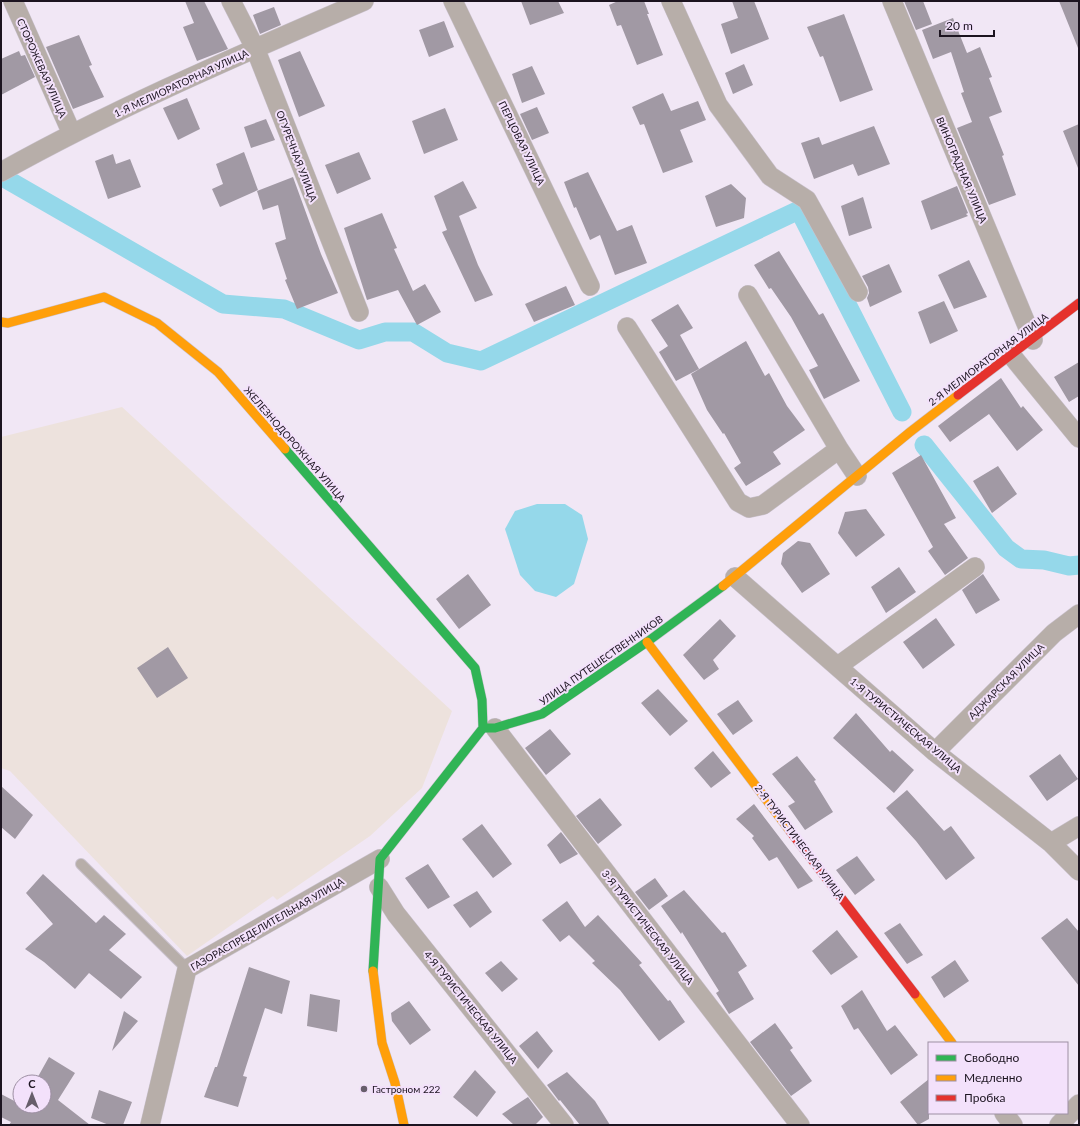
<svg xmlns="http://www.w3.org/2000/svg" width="1080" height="1126" font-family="Lato,sans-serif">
  <rect width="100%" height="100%" fill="#f1e7f5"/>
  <path fill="#ede2dd" d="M 122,407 L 452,711 L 422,788 L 370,836 L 277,900 L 273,896 L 187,956 L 10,771 L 1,768 L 1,437 Z"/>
  <path fill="#95d8ea" d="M 537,504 L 565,504 L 582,515 L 588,539 L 574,584 L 556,597 L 535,591 L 520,575 L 505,529 L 515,511 Z"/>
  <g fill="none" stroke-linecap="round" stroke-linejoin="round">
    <path stroke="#95d8ea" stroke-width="19" d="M 1,176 L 223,304 L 284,309 L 359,340 L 385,332 L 413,332 L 447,353 L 481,361 L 799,210 L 902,412
      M 924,445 L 1006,548 L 1021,559 L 1044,560 L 1069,566 L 1079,565"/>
  </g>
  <path fill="#a199a4" d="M 185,1 L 204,1 L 228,49 L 197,61 L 183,27 L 194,23 Z
    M 521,1 L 558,1 L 564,13 L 530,25 Z
    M 618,1 L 644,1 L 649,14 L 647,14 L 663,55 L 637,65 L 621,25 L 617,26 L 609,5 Z
    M 732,1 L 754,1 L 769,39 L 731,54 L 721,24 L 738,18 Z
    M 904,1 L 923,1 L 932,24 L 916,30 Z
    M 1059,1 L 1079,1 L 1079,48 L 1078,48 Z
    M 274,7 L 281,25 L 260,34 L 253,15 Z
    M 844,14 L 873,90 L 840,102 L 823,56 L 820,57 L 807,27 Z
    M 953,18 L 967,53 L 980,47 L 992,77 L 989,78 L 1002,112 L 989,117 L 1004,155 L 1002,156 L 1016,195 L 989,205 L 957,128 L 972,122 L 961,93 L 964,92 L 951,52 L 933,59 L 922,30 Z
    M 444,21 L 454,47 L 429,57 L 419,30 Z
    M 79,35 L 92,65 L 89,66 L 104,97 L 73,109 L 46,47 Z
    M 19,51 L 21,56 L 25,55 L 35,77 L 1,95 L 1,59 Z
    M 300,51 L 325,106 L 299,117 L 278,60 Z
    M 744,64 L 753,85 L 733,94 L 725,73 Z
    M 532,66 L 545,94 L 522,103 L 512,74 Z
    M 663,93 L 671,111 L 698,101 L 706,120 L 680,130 L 693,162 L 663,173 L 644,124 L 640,125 L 632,107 Z
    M 187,98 L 200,129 L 178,140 L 163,108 Z
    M 537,107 L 549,133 L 532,140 L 520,114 Z
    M 445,108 L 458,140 L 424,154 L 412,121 Z
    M 266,119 L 275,140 L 251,148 L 244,127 Z
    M 1079,124 L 1079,168 L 1078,168 L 1063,131 Z
    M 874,126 L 890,164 L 858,176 L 853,164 L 814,179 L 801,143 L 819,137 L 822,145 Z
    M 244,152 L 258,190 L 220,207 L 212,189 L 223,184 L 216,164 Z
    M 359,152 L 371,179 L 337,194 L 325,165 Z
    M 113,154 L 116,164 L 130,159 L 141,187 L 108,199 L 95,161 Z
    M 588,172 L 617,231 L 632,225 L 647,263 L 615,275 L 600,235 L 590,240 L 576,207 L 574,208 L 564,182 Z
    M 293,177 L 321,254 L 338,293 L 297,309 L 285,280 L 287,279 L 275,243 L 286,239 L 278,205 L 263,210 L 257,191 Z
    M 463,181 L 477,208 L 459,216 L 478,265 L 493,295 L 475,302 L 442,232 L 447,230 L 434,196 Z
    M 731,184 L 746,198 L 744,218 L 716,227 L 705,196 Z
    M 957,186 L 968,213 L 966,214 L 968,216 L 931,230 L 921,201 Z
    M 863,197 L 872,228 L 849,236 L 841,206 Z
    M 382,213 L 397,248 L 394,249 L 413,291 L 425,284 L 441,312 L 417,325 L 398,290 L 367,300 L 344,228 Z
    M 779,251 L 819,315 L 823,313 L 860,381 L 824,399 L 809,370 L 818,366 L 791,317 L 771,288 L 769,289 L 754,265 Z
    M 969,260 L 987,297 L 954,309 L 938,275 Z
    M 889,264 L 902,292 L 870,307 L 867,298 L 869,293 L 868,287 L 862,276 Z
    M 566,286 L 575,305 L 534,322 L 525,304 Z
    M 944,301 L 958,331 L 930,344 L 918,312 Z
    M 678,304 L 693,328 L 680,335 L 699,369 L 676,381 L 659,352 L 668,346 L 651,320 Z
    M 746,341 L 765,376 L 769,373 L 787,406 L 805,430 L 773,452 L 781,464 L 746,486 L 734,468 L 741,463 L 724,433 L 723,434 L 707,410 L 691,374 Z
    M 1079,362 L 1079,396 L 1069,402 L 1054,377 Z
    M 1001,378 L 1021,408 L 1023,406 L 1043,430 L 1017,451 L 989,414 L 950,442 L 938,426 Z
    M 921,455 L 956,518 L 944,524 L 968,558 L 945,575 L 928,551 L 933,547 L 892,473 Z
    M 998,466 L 1017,494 L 992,513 L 973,481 Z
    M 866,509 L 885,535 L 856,557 L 838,533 L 845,512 Z
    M 798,541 L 810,543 L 830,574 L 802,593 L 781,564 L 783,553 Z
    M 899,567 L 916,592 L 886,613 L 871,587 Z
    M 468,574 L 491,605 L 459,629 L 436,599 Z
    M 983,574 L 1000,600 L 976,614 L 962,590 Z
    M 936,618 L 955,645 L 923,669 L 903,642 Z
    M 720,619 L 736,636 L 713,660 L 719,669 L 704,680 L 683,655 Z
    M 168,647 L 188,678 L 157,698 L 137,668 Z
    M 658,689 L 688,721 L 670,736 L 641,703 Z
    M 738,700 L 753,721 L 733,735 L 717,714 Z
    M 856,713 L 890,752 L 892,750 L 914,770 L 894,793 L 833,738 Z
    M 550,729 L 571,754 L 546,775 L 525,748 Z
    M 713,751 L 731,773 L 711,788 L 694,768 Z
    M 1060,754 L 1078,779 L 1047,801 L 1029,776 Z
    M 797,756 L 816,780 L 814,781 L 833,812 L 805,830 L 788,806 L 795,802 L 772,774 Z
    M 1,786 L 33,815 L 15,839 L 1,827 Z
    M 907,790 L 944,831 L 951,826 L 975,858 L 946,880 L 916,841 L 886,808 Z
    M 600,798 L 622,825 L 598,844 L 576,816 Z
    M 754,804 L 809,876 L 813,881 L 798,889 L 777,857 L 769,861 L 752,838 L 754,836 L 736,819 Z
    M 482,824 L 512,864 L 493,878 L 462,839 Z
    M 561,832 L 578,854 L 560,864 L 547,845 Z
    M 857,856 L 875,880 L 855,895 L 836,870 Z
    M 428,864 L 450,897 L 428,909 L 405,878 Z
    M 43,874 L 96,923 L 104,915 L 126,934 L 109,950 L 142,977 L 121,999 L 89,973 L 75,989 L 44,962 L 25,949 L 53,924 L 26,893 Z
    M 655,878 L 668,896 L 649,910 L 635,892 Z
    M 684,890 L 722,933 L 725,932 L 747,966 L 738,972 L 754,999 L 729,1014 L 716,993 L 719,991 L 682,932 L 681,934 L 661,906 Z
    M 477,891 L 492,912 L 470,928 L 453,905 Z
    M 567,901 L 585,927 L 598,915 L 642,963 L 639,965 L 668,1001 L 670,1000 L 685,1022 L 659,1041 L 620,990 L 592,963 L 595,961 L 569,935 L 560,942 L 542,920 Z
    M 1067,918 L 1079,932 L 1079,986 L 1041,938 Z
    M 900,923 L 923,955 L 907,964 L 884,933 Z
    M 837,930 L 858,957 L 831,975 L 812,951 Z
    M 955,960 L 969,981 L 944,998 L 931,977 Z
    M 501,961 L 518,979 L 502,992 L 485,973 Z
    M 249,967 L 290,981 L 282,1014 L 265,1008 L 243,1076 L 247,1077 L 238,1107 L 204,1097 L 215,1067 L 217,1067 Z
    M 862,990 L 887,1031 L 895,1025 L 918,1055 L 891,1075 L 858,1028 L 854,1030 L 841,1006 Z
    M 310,994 L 340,1000 L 337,1032 L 307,1026 Z
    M 409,1001 L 431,1030 L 410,1045 L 392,1021 L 391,1013 Z
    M 124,1011 L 138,1021 L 112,1051 Z
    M 775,1023 L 793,1048 L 790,1050 L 812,1081 L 791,1096 L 750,1042 Z
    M 537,1031 L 553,1051 L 538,1069 L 519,1046 Z
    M 49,1057 L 75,1073 L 58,1100 L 90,1125 L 9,1125 L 11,1122 L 1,1117 L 1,1094 L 20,1104 L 20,1107 L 44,1106 L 44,1082 L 35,1082 Z
    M 475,1070 L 496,1092 L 477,1117 L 453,1097 Z
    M 567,1072 L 595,1101 L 610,1125 L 580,1125 L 560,1100 L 559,1101 L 547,1085 Z
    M 929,1079 L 929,1119 L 918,1125 L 900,1102 Z
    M 99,1090 L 132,1102 L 123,1125 L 109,1125 L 91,1118 Z
    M 528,1097 L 543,1117 L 535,1125 L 514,1125 L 502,1114 Z"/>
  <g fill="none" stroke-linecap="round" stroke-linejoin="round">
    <defs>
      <path id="lane" d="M 81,864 L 187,969"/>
      <path id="street" d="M 13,1 L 72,134
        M 231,1 L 255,48 L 359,312
        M 453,1 L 590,286
        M 671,1 L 718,105 L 770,176 L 807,200 L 858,292
        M 892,1 L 1033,340
        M 1,172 C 117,107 242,54 364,1
        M 627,327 L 738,502 L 749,508 L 763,505 L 839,449 L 748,295
        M 1012,356 L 1079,438
        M 839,449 L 857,476
        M 735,577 L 935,752 L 1051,843 L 1079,871
        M 838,666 L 975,567
        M 495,728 L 800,1125
        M 935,752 L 1054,633 L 1079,614
        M 1051,843 L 1079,826
        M 379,887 L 396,914 L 564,1125
        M 1004,1113 L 1013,1125
        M 150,1125 L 187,969 L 380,859
        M 1059,1125 L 1079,1104"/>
      <path id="fast" d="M 285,449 L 475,668 L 482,700 L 483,728
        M 483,728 L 495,728 L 542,714 L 647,642 L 723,586
        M 373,971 L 380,859 L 483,728"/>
      <path id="slow" d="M 1,322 L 8,323 L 104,297 L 157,323 L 218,372 L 285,449
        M 723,586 L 910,432 L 958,395
        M 647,642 L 790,831
        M 373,971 L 382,1043 L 395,1083 L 404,1125
        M 915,994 L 952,1043"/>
      <path id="jam" d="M 958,395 L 1079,303
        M 790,831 L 915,994"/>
    </defs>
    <use href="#lane" stroke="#cac2ce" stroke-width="12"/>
    <use href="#street" stroke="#cac2ce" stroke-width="20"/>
    <use href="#fast" stroke="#cac2ce" stroke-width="10"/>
    <use href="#slow" stroke="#cac2ce" stroke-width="10"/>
    <use href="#jam" stroke="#cac2ce" stroke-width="10"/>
    <use href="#lane" stroke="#b7aea9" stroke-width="10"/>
    <use href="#street" stroke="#b7aea9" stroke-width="19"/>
    <use href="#fast" stroke="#30b455" stroke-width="9"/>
    <use href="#slow" stroke="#ff9f0a" stroke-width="9"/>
    <use href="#jam" stroke="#e5322d" stroke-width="9"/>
  </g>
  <circle fill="#675e6b" stroke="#f3e1fb" stroke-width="1.5" cx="364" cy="1089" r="4"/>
  <g text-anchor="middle" stroke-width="4" stroke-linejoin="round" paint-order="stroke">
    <g font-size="10" fill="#1c1420" stroke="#f3e1fb">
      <text transform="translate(42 68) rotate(66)" y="4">СТОРОЖЕВАЯ УЛИЦА</text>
      <text transform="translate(181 83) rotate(-25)" y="4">1-Я МЕЛИОРАТОРНАЯ УЛИЦА</text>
      <text transform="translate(522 143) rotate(64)" y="4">ПЕРЦОВАЯ УЛИЦА</text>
      <text transform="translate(297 156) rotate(69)" y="4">ОГУРЕЧНАЯ УЛИЦА</text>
      <text transform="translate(962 170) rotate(67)" y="4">ВИНОГРАДНАЯ УЛИЦА</text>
      <text transform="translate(988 359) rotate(-37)" y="4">2-Я МЕЛИОРАТОРНАЯ УЛИЦА</text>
      <text transform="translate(295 444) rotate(49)" y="4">ЖЕЛЕЗНОДОРОЖНАЯ УЛИЦА</text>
      <text transform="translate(601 660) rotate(-35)" y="4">УЛИЦА ПУТЕШЕСТВЕННИКОВ</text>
      <text transform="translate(1006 681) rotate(-45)" y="4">АДЖАРСКАЯ УЛИЦА</text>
      <text transform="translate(906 725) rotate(40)" y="4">1-Я ТУРИСТИЧЕСКАЯ УЛИЦА</text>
      <text transform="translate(800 842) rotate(53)" y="4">2-Я ТУРИСТИЧЕСКАЯ УЛИЦА</text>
      <text transform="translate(267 924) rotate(-30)" y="4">ГАЗОРАСПРЕДЕЛИТЕЛЬНАЯ УЛИЦА</text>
      <text transform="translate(648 927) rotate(52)" y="4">3-Я ТУРИСТИЧЕСКАЯ УЛИЦА</text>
      <text transform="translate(471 1007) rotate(51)" y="4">4-Я ТУРИСТИЧЕСКАЯ УЛИЦА</text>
    </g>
    <g font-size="10" fill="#1c1420" stroke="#f3e1fb" text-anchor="start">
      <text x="372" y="1093">Гастроном 222</text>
    </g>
  </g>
  <rect width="1080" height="1126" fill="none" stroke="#1c1420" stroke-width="4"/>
  <rect x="928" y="1042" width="140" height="72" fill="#f3e1fb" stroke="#9d8fa3"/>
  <rect x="936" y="1055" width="20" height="6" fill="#30b455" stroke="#9d8fa3"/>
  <text x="964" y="1062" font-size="12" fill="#1c1420">Свободно</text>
  <rect x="936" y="1075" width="20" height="6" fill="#ff9f0a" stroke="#9d8fa3"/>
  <text x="964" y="1082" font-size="12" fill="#1c1420">Медленно</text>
  <rect x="936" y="1095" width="20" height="6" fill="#e5322d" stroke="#9d8fa3"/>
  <text x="964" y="1102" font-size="12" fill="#1c1420">Пробка</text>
  <g transform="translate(32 1094)"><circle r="19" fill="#f3e1fb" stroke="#9d8fa3"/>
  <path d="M0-3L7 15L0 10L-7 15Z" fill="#675e6b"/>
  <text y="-6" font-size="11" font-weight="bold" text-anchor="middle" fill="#1c1420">С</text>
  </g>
  <path d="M940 30v6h54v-6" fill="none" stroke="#1c1420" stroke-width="2"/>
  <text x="946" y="30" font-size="12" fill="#1c1420" stroke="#f3e1fb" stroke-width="3" paint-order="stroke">20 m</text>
</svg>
